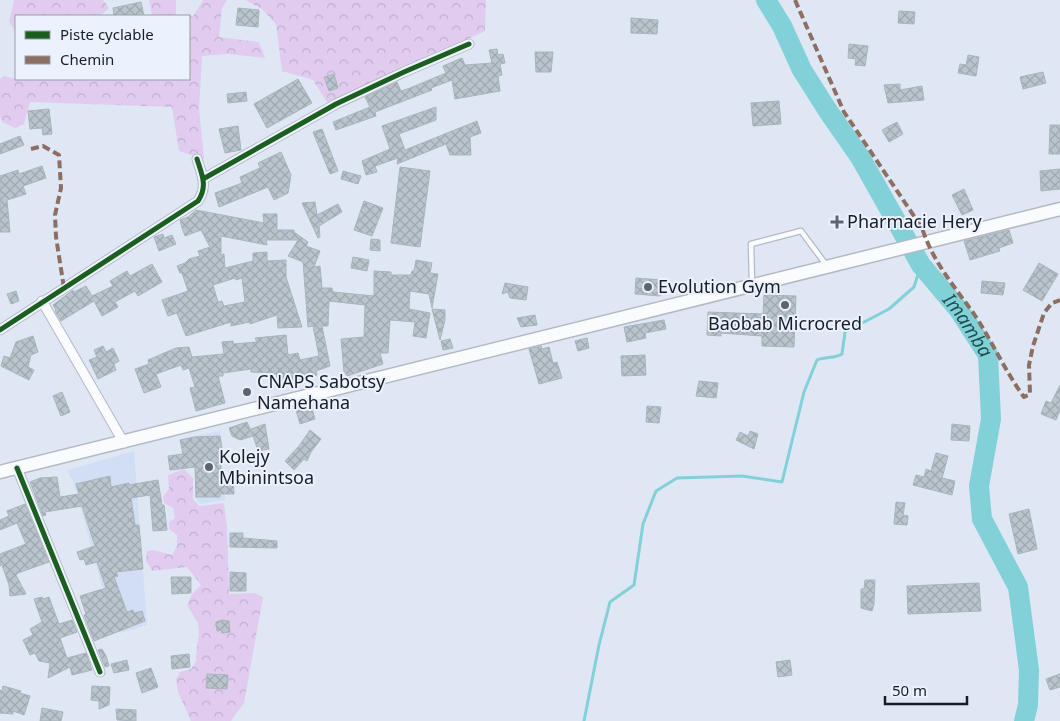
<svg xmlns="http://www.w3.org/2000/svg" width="1060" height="721" font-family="'Noto Sans',sans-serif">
  <defs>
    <pattern id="forest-crowns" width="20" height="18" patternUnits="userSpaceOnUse" patternTransform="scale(1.25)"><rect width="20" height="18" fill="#e1ccf0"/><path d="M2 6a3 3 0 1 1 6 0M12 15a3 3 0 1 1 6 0" fill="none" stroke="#c0afce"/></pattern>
    <pattern id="building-cross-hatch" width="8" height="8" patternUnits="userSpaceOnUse" patternTransform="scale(1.25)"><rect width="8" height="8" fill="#bac4cc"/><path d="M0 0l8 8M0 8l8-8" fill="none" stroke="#9fa8af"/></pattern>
  </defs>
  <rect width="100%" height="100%" fill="#dfe7f4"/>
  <path fill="#d1def3" d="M 220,431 L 225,500 L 200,504 L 195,498 L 195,436 Z
    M 134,451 L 147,625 L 120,633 L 105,589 L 102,587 L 73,480 L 70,477 L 68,470 Z"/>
  <path fill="url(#forest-crowns)" d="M 14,0 L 103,0 L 109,8 L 100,16 L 16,16 L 16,32 L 9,22 Z
    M 149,0 L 176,0 L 176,16 L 152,16 Z
    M 203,0 L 227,0 L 222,8 L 219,37 L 259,42 L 265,58 L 228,54 L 202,56 L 199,109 L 204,159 L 179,151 L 172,107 L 30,102 L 24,124 L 15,128 L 2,122 L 0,117 L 0,79 L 4,76 L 16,79 L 189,79 L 189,16 L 193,16 Z
    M 245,0 L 486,0 L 485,31 L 328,104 L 313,80 L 282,71 L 276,24 L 262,9 Z
    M 184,469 L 193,478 L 193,499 L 199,506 L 224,503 L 227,527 L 229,594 L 254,593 L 263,597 L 244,703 L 231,721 L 191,721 L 178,692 L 176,679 L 180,672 L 191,669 L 196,661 L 197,644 L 199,636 L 198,623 L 187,605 L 192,594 L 201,585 L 187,567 L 152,571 L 146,561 L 147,551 L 153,550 L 172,555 L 177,546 L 177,535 L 169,529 L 169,522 L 175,518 L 173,508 L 164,503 L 163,496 L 169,489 L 168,475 Z"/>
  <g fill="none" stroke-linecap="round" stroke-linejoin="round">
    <path stroke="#83d1d8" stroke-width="3" d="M 584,721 L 599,645 L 610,602 L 634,585 L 643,524 L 656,491 L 677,478 L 742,476 L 782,482 L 804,392 L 817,360 C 826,356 834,359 842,354 L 845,332 L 889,309 L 914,287 L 921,265"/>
    <path stroke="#83d1d8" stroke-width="20" id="s1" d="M 766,0 L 782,26 L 802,70 L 828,111 L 860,157 L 921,265 L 959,310 L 988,355 L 991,419 L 979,486 L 982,519 L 1018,587 L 1029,670 L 1028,705 L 1024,721"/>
  </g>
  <path fill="url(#building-cross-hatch)" stroke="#aab4bd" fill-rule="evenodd" d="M 141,2 L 144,16 L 114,16 L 113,8 Z
    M 238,8 L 259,10 L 258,27 L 236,25 Z
    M 899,11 L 915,12 L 914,24 L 898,23 Z
    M 631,18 L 658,20 L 657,34 L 631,33 Z
    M 849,44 L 868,46 L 865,66 L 855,65 L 856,59 L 848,58 Z
    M 497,49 L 498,55 L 503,54 L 505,63 L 500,64 L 502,75 L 498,76 L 500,91 L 455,99 L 452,80 L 431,88 L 432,90 L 375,112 L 376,116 L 336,130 L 333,122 L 370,107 L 365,97 L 397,82 L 401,91 L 410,88 L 446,73 L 443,66 L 462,58 L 465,65 L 492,63 L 489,50 Z
    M 535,52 L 553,52 L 551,72 L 536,72 Z
    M 968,55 L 979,57 L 976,76 L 958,73 L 960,64 L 966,65 Z
    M 1043,72 L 1046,83 L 1023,89 L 1020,77 Z
    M 334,74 L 338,88 L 329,91 L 324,77 Z
    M 298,79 L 312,103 L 267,128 L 254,104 Z
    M 900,84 L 900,90 L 922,86 L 924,100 L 888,103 L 884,85 Z
    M 246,92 L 247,101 L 228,103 L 227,94 Z
    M 779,101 L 781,124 L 753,126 L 751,103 Z
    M 436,107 L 436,120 L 399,134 L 405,150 L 477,121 L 481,133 L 470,137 L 471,155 L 450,155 L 446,144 L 397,164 L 398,158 L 375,166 L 377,172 L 366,175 L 362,161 L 390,149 L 382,126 Z
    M 49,109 L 52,134 L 43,135 L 42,128 L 30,129 L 28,111 Z
    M 897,122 L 903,134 L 889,142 L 882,130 Z
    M 1050,125 L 1060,125 L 1060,154 L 1049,154 Z
    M 238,126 L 241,150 L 225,153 L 219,129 Z
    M 322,129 L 338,171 L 330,174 L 313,132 Z
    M 20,136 L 24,145 L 0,154 L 0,144 Z
    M 281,152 L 291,175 L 288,193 L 274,200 L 268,187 L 219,207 L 215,193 L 242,183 L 240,177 L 260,168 L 258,163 Z
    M 42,166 L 46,178 L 23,186 L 26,194 L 7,200 L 10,232 L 0,232 L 0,176 L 18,170 L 19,174 Z
    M 400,167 L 430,171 L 420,247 L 391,243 Z
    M 1060,169 L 1060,189 L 1041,191 L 1040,171 Z
    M 343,171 L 361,176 L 358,184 L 341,179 Z
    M 964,189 L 973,210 L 962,215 L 952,195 Z
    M 364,201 L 383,208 L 372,236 L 354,230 Z
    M 315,202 L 317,215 L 338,204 L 342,212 L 319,226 L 320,237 L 318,238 L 302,203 Z
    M 196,210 L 264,223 L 263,214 L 277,214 L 277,230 L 294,230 L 294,232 L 308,242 L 306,246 L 320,251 L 314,267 L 320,266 L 322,288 L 332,288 L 333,292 L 374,296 L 374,271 L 391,272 L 391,275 L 411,275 L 412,271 L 414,271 L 416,260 L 432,263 L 430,273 L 438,274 L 432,308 L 429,294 L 410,291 L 409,309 L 430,313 L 426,338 L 413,336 L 415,322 L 390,320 L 388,353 L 380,353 L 383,364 L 347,376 L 345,372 L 344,372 L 341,339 L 364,337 L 365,305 L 329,301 L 328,326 L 322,326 L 330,366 L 316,371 L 317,375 L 279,385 L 276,374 L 274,374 L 274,373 L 251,372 L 251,369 L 223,373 L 223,376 L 218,376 L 225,403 L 196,411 L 190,388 L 195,387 L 189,368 L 183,370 L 181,365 L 156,374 L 161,387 L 144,393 L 135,369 L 149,364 L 148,360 L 176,348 L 189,347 L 192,357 L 224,354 L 222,342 L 233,341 L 233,344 L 257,342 L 255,338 L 286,335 L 288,355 L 298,353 L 300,360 L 319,356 L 313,326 L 308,327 L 303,262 L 288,256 L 298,240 L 266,240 L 267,245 L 221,236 L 221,255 L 224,254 L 225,268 L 253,261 L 253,253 L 267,252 L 267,261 L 286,260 L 286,277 L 302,327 L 278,328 L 277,315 L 250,324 L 249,322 L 231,326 L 231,322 L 186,336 L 177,313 L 168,316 L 162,300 L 188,291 L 182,273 L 180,273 L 177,266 L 185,263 L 189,259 L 200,256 L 198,251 L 210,247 L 201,230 L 185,236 L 182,228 L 180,220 L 188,217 ZM 235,278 L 236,280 L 242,278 L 245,302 L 224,306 L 222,301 L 218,302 L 213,285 Z
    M 1009,230 L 1013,243 L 999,248 L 1000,251 L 970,260 L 964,241 Z
    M 163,234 L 164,238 L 172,235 L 176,244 L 159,251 L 154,237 Z
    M 371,239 L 380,240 L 380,251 L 370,250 Z
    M 353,257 L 369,260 L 367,271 L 351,268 Z
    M 1039,263 L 1058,274 L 1042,301 L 1023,290 Z
    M 152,264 L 162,282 L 138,296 L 135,291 L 115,302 L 118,307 L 102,316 L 94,301 L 61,321 L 55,311 L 56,310 L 53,305 L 73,290 L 74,292 L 86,286 L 92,296 L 113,286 L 110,281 L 127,271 L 130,276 Z
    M 636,278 L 662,280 L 660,296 L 635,294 Z
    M 982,281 L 1005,283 L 1003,295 L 981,293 Z
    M 505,283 L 528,287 L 526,300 L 510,298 L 508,292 L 502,294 Z
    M 16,291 L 19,301 L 11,304 L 7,294 Z
    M 764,295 L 796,296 L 794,347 L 762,346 L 762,336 L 721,333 L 721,336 L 707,335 L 708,312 L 763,314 Z
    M 432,309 L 445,310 L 445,320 L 440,340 Z
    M 535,315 L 537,325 L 521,327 L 517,318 Z
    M 664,320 L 666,329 L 645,333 L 646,338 L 627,342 L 624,327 Z
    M 33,336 L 38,352 L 31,355 L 28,367 L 34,370 L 29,380 L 1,366 L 4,356 L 10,358 L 16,342 Z
    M 587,338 L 589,348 L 578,351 L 575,341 Z
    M 450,339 L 453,348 L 443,350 L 441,341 Z
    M 103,346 L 106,352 L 113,348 L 119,361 L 114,364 L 116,370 L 98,379 L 89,360 L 97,357 L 94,350 Z
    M 541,346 L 542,349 L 549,347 L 553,363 L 557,362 L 562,378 L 539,384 L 529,349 Z
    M 645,355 L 646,375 L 622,376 L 621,356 Z
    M 699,381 L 718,383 L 716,398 L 696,396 Z
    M 1060,385 L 1060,410 L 1056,420 L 1041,414 L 1046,401 L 1051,403 Z
    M 62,392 L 70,412 L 61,416 L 53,396 Z
    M 311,405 L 315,419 L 300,424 L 296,410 Z
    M 647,406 L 661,407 L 659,423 L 646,422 Z
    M 247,422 L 253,436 L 240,440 L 232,436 L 229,428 Z
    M 265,424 L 269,449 L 258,451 L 251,429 Z
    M 952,424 L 970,426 L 969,441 L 951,440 Z
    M 310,430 L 321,439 L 311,452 L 307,461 L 304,459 L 294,470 L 285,461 L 299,446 Z
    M 750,431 L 758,434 L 754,449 L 736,440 L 740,432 L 748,436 Z
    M 220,436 L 222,448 L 220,477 L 233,476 L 234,494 L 220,494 L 220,497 L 196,497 L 195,467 L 170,470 L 168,456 L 183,454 L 180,440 L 194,437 Z
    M 936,453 L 948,456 L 942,478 L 955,481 L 952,495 L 913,485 L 916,475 L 924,477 L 926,469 L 931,471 Z
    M 110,476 L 111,487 L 129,483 L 129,485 L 158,480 L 162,505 L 164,505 L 167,530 L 153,531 L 150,495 L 131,498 L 135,525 L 139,525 L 143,569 L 116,572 L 118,576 L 114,577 L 127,612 L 133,610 L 134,613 L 142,611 L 145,621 L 94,641 L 84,615 L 86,614 L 80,596 L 106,588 L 97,562 L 86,565 L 84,559 L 80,560 L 77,552 L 95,546 L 82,506 L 45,512 L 46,515 L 43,516 L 30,482 L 40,478 L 57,477 L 60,497 L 79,494 L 76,484 Z
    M 896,502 L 905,503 L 903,515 L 908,516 L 907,525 L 894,524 Z
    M 25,504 L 49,562 L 18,573 L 16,575 L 26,594 L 10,596 L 9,585 L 2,565 L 0,566 L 0,554 L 26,544 L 17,523 L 0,530 L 0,520 L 9,516 L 7,511 Z
    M 1029,509 L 1037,549 L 1018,554 L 1009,514 Z
    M 230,533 L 243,533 L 243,538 L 277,541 L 277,548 L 230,547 Z
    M 230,572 L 246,573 L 246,591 L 230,591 Z
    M 171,577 L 191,577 L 191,593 L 172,594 Z
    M 865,580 L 875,580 L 874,604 L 872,611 L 861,608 L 861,589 L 864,589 Z
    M 979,583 L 981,611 L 908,614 L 907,586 Z
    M 42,597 L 43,599 L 49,597 L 59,624 L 72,620 L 77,632 L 60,638 L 67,658 L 86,653 L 92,670 L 72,675 L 70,667 L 48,678 L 50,663 L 39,661 L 35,653 L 30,655 L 23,640 L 33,635 L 30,629 L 42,622 L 34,599 Z
    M 222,620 L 229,621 L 230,632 L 222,633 L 221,630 L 217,631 L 216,622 Z
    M 102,649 L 106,656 L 109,666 L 105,667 L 98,650 Z
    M 189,654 L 190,667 L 172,669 L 171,656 Z
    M 127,660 L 129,670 L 114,673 L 111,664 Z
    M 790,660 L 792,675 L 778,677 L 776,662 Z
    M 151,668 L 158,687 L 142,693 L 136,673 Z
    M 207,674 L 228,675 L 227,689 L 206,688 Z
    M 1060,674 L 1060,687 L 1050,690 L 1046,679 Z
    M 3,686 L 21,691 L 20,693 L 30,696 L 24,715 L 13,711 L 13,714 L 0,713 L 0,690 L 2,691 Z
    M 92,686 L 110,687 L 109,705 L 99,709 L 99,701 L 91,700 Z
    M 42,708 L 63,712 L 61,721 L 40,721 Z
    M 116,709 L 136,710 L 136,721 L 117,720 Z"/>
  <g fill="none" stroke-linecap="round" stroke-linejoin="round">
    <defs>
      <path id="service" d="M 752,283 L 751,244 L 801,231 L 827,266"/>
      <path id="minor" d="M 203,179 L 336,104 L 404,72 L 469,44
        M 42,301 L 124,443
        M 0,330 L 198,201 C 208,186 202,175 197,159
        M 17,468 L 100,672"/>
      <path id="secondary" d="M 0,472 L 1060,209"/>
    </defs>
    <use href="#service" stroke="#b4bac5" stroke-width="7"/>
    <use href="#minor" stroke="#b4bac5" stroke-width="11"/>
    <use href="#secondary" stroke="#b4bac5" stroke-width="15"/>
    <use href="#service" stroke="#fafbfd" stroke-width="4.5"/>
    <use href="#minor" stroke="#fafbfd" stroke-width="9"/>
    <use href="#secondary" stroke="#fafbfd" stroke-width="12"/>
    <path stroke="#8d6e63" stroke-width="4" stroke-dasharray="8 4" stroke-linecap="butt" d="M 795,0 L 844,112 L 922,228 C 933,262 954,286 974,314 C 992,341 1005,371 1024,397 L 1030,394 L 1029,365 L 1033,346 L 1044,313 L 1052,303 L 1060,300
      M 31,149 L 43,146 L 59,155 L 61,188 L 55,215 L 56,237 L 64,288"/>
    <defs>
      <path id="cycleway" d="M 203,179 L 336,104 L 404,72 L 469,44
        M 0,330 L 198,201 C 208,186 202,175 197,159
        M 17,468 L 100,672"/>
    </defs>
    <use href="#cycleway" stroke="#ebf2fd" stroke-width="8"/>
    <use href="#cycleway" stroke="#1b5e20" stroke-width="5"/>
  </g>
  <g fill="#5c646e" stroke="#ebf2fd" stroke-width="2">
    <path d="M834.5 214.5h5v5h5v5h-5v5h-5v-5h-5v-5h5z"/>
    <circle cx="648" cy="287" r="5"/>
    <circle cx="785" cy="305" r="5"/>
    <circle cx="247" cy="392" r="5"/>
    <circle cx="209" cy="467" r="5"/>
  </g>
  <g text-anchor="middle" stroke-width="4" stroke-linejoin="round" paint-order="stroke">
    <g font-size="18" fill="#161d26" stroke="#ebf2fd" text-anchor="start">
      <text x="847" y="228">Pharmacie Hery</text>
      <text x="658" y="293">Evolution Gym</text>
      <text x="785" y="330" text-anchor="middle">Baobab Microcred</text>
      <text x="257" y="388">CNAPS Sabotsy<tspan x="257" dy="21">Namehana</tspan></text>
      <text x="219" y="463">Kolejy<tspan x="219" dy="21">Mbinintsoa</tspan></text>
    </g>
    <g font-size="19" font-style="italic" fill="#1d4e50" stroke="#ebf2fd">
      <text dy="7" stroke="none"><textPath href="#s1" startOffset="384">Imamba</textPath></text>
    </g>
  </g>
  <rect x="15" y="15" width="175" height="65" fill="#ebf2fd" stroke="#969da7"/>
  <rect x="25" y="31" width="25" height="8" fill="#1b5e20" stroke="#969da7"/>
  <text x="60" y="40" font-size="15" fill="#161d26">Piste cyclable</text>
  <rect x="25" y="56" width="25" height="8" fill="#8d6e63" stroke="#969da7"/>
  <text x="60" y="65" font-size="15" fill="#161d26">Chemin</text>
  <path d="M885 696v8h82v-8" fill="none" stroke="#161d26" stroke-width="2.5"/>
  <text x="892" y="696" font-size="15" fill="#161d26" stroke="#ebf2fd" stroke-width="4" paint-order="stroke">50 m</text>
</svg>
